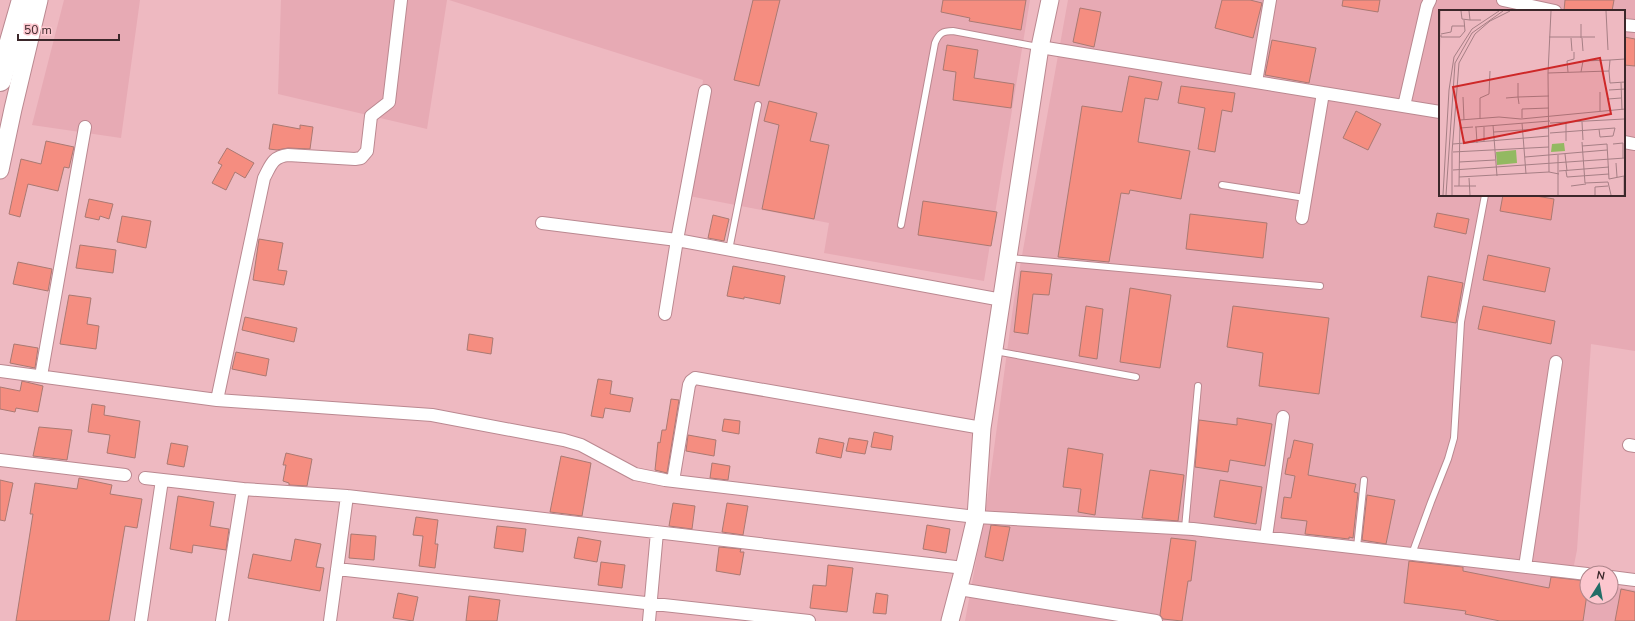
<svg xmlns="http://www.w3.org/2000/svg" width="1635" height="621" font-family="'Nunito Sans',sans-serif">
  <rect width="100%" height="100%" fill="#eeb9c1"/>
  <path fill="#e7aab4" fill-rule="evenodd" d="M 64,0 L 140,0 L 121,138 L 32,125 Z
    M 281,0 L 447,0 L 427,129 L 278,94 Z
    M 449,0 L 1030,0 L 984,281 L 824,253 L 829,223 L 689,196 L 703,80 Z
    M 1068,0 L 1635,0 L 1635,351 L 1591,344 L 1577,550 L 1571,580 L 1587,582 L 1587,597 L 1611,597 L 1611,586 L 1635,590 L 1635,621 L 965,621 L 987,501 L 1014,300 ZM 1440,11 L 1624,11 L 1624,195 L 1440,195 Z"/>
  <path fill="#f58d80" stroke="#aa7972" d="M 753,0 L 780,0 L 759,86 L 734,80 Z
    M 943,0 L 1026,0 L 1021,30 L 969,21 L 970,18 L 941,12 Z
    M 1222,0 L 1250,0 L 1262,3 L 1253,38 L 1215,28 Z
    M 1343,0 L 1380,0 L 1378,12 L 1342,6 Z
    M 1565,0 L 1614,0 L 1612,11 L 1564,11 Z
    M 1080,8 L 1101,12 L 1094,47 L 1073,42 Z
    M 1624,37 L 1635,39 L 1635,66 L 1624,65 Z
    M 1272,40 L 1316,48 L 1309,83 L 1265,75 Z
    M 947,45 L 978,50 L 974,78 L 1014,84 L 1011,108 L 953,100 L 956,72 L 943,70 Z
    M 1129,76 L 1162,82 L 1158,100 L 1145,98 L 1138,142 L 1190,151 L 1181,199 L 1130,190 L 1129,194 L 1121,193 L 1109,262 L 1058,257 L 1082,106 L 1122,112 Z
    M 1181,86 L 1235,93 L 1232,112 L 1222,110 L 1215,152 L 1198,149 L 1205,108 L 1178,103 Z
    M 769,101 L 817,113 L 810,141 L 829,145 L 814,219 L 762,209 L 779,125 L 764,121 Z
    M 1356,111 L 1381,124 L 1368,150 L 1343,138 Z
    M 273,124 L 300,129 L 300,125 L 313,127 L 310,149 L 288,148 L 277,150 L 269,149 Z
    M 46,141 L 74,147 L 69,168 L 64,167 L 58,191 L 28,184 L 20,217 L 9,214 L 21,159 L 41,164 Z
    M 227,148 L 254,163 L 245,178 L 235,172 L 226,190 L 212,183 L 222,165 L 218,163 Z
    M 1503,195 L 1530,195 L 1554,199 L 1551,220 L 1500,211 Z
    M 89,199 L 113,204 L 109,219 L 100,216 L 99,220 L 85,217 Z
    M 923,201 L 997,212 L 991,246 L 918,235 Z
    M 1437,213 L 1469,219 L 1466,234 L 1434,227 Z
    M 1190,214 L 1267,223 L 1263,258 L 1186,249 Z
    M 713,215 L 729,219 L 724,241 L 708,238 Z
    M 122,216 L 151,221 L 146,248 L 117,242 Z
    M 259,239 L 283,243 L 278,270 L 287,271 L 284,285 L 253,280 Z
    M 80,245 L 116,250 L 113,273 L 76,268 Z
    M 1488,255 L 1550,268 L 1545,292 L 1483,280 Z
    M 18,262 L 52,269 L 48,291 L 13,284 Z
    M 733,266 L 785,276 L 780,304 L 744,297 L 744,299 L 727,296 Z
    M 1021,271 L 1052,274 L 1049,295 L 1033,294 L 1028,334 L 1014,332 Z
    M 1428,276 L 1463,283 L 1456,323 L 1421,317 Z
    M 1130,288 L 1171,295 L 1160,368 L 1120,362 Z
    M 69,295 L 91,298 L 87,324 L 99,326 L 96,349 L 60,344 Z
    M 1086,306 L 1103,309 L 1097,359 L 1079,356 Z
    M 1233,306 L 1329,318 L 1319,394 L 1259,386 L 1263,353 L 1227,347 Z
    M 1483,306 L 1555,321 L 1551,344 L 1478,329 Z
    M 245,317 L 297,328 L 294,342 L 242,330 Z
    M 469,334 L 493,338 L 491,354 L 467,350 Z
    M 14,344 L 38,348 L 35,368 L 10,363 Z
    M 236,352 L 269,359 L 266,376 L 232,369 Z
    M 598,379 L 612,381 L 610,394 L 633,398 L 630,412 L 605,408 L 603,418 L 591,416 Z
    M 22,381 L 43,386 L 38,412 L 16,408 L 15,412 L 0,409 L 0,387 L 20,391 Z
    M 671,399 L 679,400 L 667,473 L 655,470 L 658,442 L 660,443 L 662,430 L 666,430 Z
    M 92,404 L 105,406 L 104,415 L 140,421 L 135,458 L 107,453 L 110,435 L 88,432 Z
    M 1237,418 L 1272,424 L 1265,466 L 1230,460 L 1228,472 L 1195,467 L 1199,420 L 1237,425 Z
    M 724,419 L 740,421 L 739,434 L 722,431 Z
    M 39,427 L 72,430 L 67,460 L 33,456 Z
    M 874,432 L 893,436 L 891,450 L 871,447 Z
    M 688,435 L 716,440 L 714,456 L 686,451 Z
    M 819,438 L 844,443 L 841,458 L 816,453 Z
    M 849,438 L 868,441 L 865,454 L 846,451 Z
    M 1294,440 L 1313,444 L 1308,475 L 1356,484 L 1354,492 L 1358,493 L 1353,538 L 1349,537 L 1349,539 L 1305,534 L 1307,521 L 1281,518 L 1284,497 L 1291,498 L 1295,476 L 1285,474 L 1288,458 L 1290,458 Z
    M 171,443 L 188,446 L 184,467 L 167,464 Z
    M 1068,448 L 1103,454 L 1095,515 L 1078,512 L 1081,489 L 1063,487 Z
    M 286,453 L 312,459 L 307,486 L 289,485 L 289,483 L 283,481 L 286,465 L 283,465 Z
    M 561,456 L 591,463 L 582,516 L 550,512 Z
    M 712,463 L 730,466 L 728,480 L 710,478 Z
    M 1150,470 L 1184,475 L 1178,521 L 1142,518 Z
    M 79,478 L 112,485 L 110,494 L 142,499 L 137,528 L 125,526 L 109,621 L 16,621 L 33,514 L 30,514 L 35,483 L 77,489 Z
    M 0,480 L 13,483 L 5,521 L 0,520 Z
    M 1220,480 L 1262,487 L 1256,524 L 1214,517 Z
    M 1367,495 L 1395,500 L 1386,544 L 1362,540 Z
    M 178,496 L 214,502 L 210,526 L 229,529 L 226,550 L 193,545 L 192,553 L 170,549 Z
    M 673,503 L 695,506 L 692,529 L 669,526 Z
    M 727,503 L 748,506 L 743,535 L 722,532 Z
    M 416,517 L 438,520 L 435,544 L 438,544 L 435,568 L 419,566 L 423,536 L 413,535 Z
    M 927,525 L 950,529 L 946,553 L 923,549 Z
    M 991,525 L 1010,527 L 1003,561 L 985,557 Z
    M 497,526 L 526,529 L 523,552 L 494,548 Z
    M 351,534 L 376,536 L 374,560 L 349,558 Z
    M 578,537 L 601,541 L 597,562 L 574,558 Z
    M 1171,538 L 1196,541 L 1191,581 L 1188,581 L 1182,621 L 1163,619 L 1160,615 Z
    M 295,539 L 321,544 L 316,567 L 324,568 L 320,591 L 248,578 L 253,554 L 291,561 Z
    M 719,547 L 741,549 L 740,552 L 744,552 L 740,575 L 716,571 Z
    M 1409,561 L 1463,567 L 1463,571 L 1549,588 L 1551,577 L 1587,581 L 1587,594 L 1583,621 L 1500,621 L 1465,614 L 1466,611 L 1404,603 Z
    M 601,562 L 625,565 L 622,588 L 598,585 Z
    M 828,565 L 853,568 L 847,612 L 810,608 L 813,585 L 826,586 Z
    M 1621,589 L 1635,592 L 1635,621 L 1615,621 Z
    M 398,593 L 418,597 L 413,621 L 393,618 Z
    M 876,593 L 888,595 L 886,614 L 873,613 Z
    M 469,596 L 500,600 L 497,621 L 466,621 Z"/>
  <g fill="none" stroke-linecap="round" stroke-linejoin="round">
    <defs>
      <path id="lane" d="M 1222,185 L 1305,198
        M 901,225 L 935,43 C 939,33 943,31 953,31 L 1038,47
        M 729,250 L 758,105
        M 1009,258 L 1320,286
        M 995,351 L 1136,377
        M 1185,528 L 1198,386
        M 1357,547 L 1364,480
        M 1412,554 L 1431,502 L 1448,459 L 1454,438 L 1461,322 L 1485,195"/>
      <path id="street" d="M 1503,0 L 1555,11
        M 1624,25 L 1635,26
        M 1040,47 L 1440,112
        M 1256,82 L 1270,0
        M 705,91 L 677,240 L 1002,300
        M 1404,106 L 1427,6 L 1430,0
        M 1624,142 L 1635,144
        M 1302,218 L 1323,93
        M 542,223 L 677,240 L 665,314
        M 0,371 L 217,400 L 432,415 L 564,440 L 581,445 L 635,474 L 665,480 L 976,517 L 1193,529 L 1587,574
        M 41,376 L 85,127
        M 217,400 L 264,178 C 271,165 272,157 288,155 L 355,159 L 361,158 L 367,151 L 371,116 L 389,102 L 401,0
        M 1629,445 L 1635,446
        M 0,460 L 125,475
        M 145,478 L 243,489 L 347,496 L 964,568
        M 673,481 L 689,385 L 691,381 L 695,378 L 982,428
        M 1266,537 L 1283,417
        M 1525,567 L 1556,362
        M 337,569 L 809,621
        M 1611,577 L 1635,580
        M 959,589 L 1156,621
        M 141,621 L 162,480
        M 222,621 L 243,489
        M 330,621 L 347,496
        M 649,621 L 657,532"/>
      <path id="secondary" d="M 0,170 L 13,109 L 39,0
        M 950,621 L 964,568 L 976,517 L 982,428 L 1040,47 L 1050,0"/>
      <path id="highway" d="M 0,80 L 23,0"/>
    </defs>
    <use href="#lane" stroke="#ba8890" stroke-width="8"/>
    <use href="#street" stroke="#ba8890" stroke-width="14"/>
    <use href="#secondary" stroke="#ba8890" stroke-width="19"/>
    <use href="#highway" stroke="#ba8890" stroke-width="24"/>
    <use href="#lane" stroke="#fff" stroke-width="6"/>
    <use href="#street" stroke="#fff" stroke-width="12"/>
    <use href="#secondary" stroke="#fff" stroke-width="17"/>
    <use href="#highway" stroke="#fff" stroke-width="22"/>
  </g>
  <g transform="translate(1439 10)">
    <rect width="186" height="186" fill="#eeb9c1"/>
    <path d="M 125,133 L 126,141 L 112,142 L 113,134 ZM 77,140 L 78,153 L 58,155 L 57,142 Z" fill="#93b961"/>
    <path fill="none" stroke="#a67f85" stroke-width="1" d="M 22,1 L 23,9 L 31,10M 30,1 L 31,10 L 42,10M 112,1 L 109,63 L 110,162 L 120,164M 167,1 L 169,40M 142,14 L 142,28M 2,24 L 12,22 L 13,16 L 26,16M 2,25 L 2,27 L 21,27 L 26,21 L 25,10M 110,27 L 156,27M 132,28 L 133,41M 143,28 L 144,41M 170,61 L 171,73 L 186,72M 129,62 L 128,51 L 135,49 L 135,42M 142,62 L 144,51 L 171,50M 109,63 L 170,61 L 171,50 L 186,49M 79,73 L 79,87 L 110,86M 182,73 L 183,100M 170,80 L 186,79M 0,82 L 1,1M 161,82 L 161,101M 24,87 L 25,110M 67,88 L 79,87 L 80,94M 169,89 L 182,88M 83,108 L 83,99 L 110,98M 41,109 L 41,88 L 50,84 L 51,61M 143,112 L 144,130M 83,113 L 87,164M 111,113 L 185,109M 127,113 L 127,131M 54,115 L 58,166M 36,117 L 111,111M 37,117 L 38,133M 45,117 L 45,132M 21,118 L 34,117M 55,122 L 110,118M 111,123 L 176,118 L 174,126 L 161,127 L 160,119M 143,132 L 146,173 L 169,172M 14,134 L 110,126M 174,134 L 184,133 L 184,148M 143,136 L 168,134 L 170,169 L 185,166 L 185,185M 14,142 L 110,137M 126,144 L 128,161M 119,145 L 119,185M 86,147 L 168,140M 20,152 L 56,150M 177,153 L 178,167M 14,160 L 186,148M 120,161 L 170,157M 127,161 L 128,167 L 170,164M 20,167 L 110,162M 30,168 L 31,185M 169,172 L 172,185M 15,176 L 37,176M 20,176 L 21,110 L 60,107 L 82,109 L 186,99M 132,176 L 147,174M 4,185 L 10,80 L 15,47 L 33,19 L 60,1M 7,185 L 16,53 L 33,23 L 64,1M 13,185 L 13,142 L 20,53 L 36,24 L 51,11 L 71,1M 156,185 L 156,177 L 169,176"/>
    <path fill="#ce2828" fill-opacity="0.15" stroke="#ce2828" stroke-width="2" d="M 161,48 L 172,104 L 25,133 L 14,77 Z"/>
    <rect width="186" height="186" fill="none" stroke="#3b272a" stroke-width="2"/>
  </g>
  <g transform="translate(1599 585) rotate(11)"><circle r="19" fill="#fcc6ce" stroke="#af868c"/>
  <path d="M0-3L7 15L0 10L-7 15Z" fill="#236d67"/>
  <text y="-6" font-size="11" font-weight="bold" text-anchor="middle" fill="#3b272a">N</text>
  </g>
  <path d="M18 34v6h101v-6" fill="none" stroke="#3b272a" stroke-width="2"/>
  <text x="24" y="34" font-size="12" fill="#3b272a" stroke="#fcc6ce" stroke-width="3" paint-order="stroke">50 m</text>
</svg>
